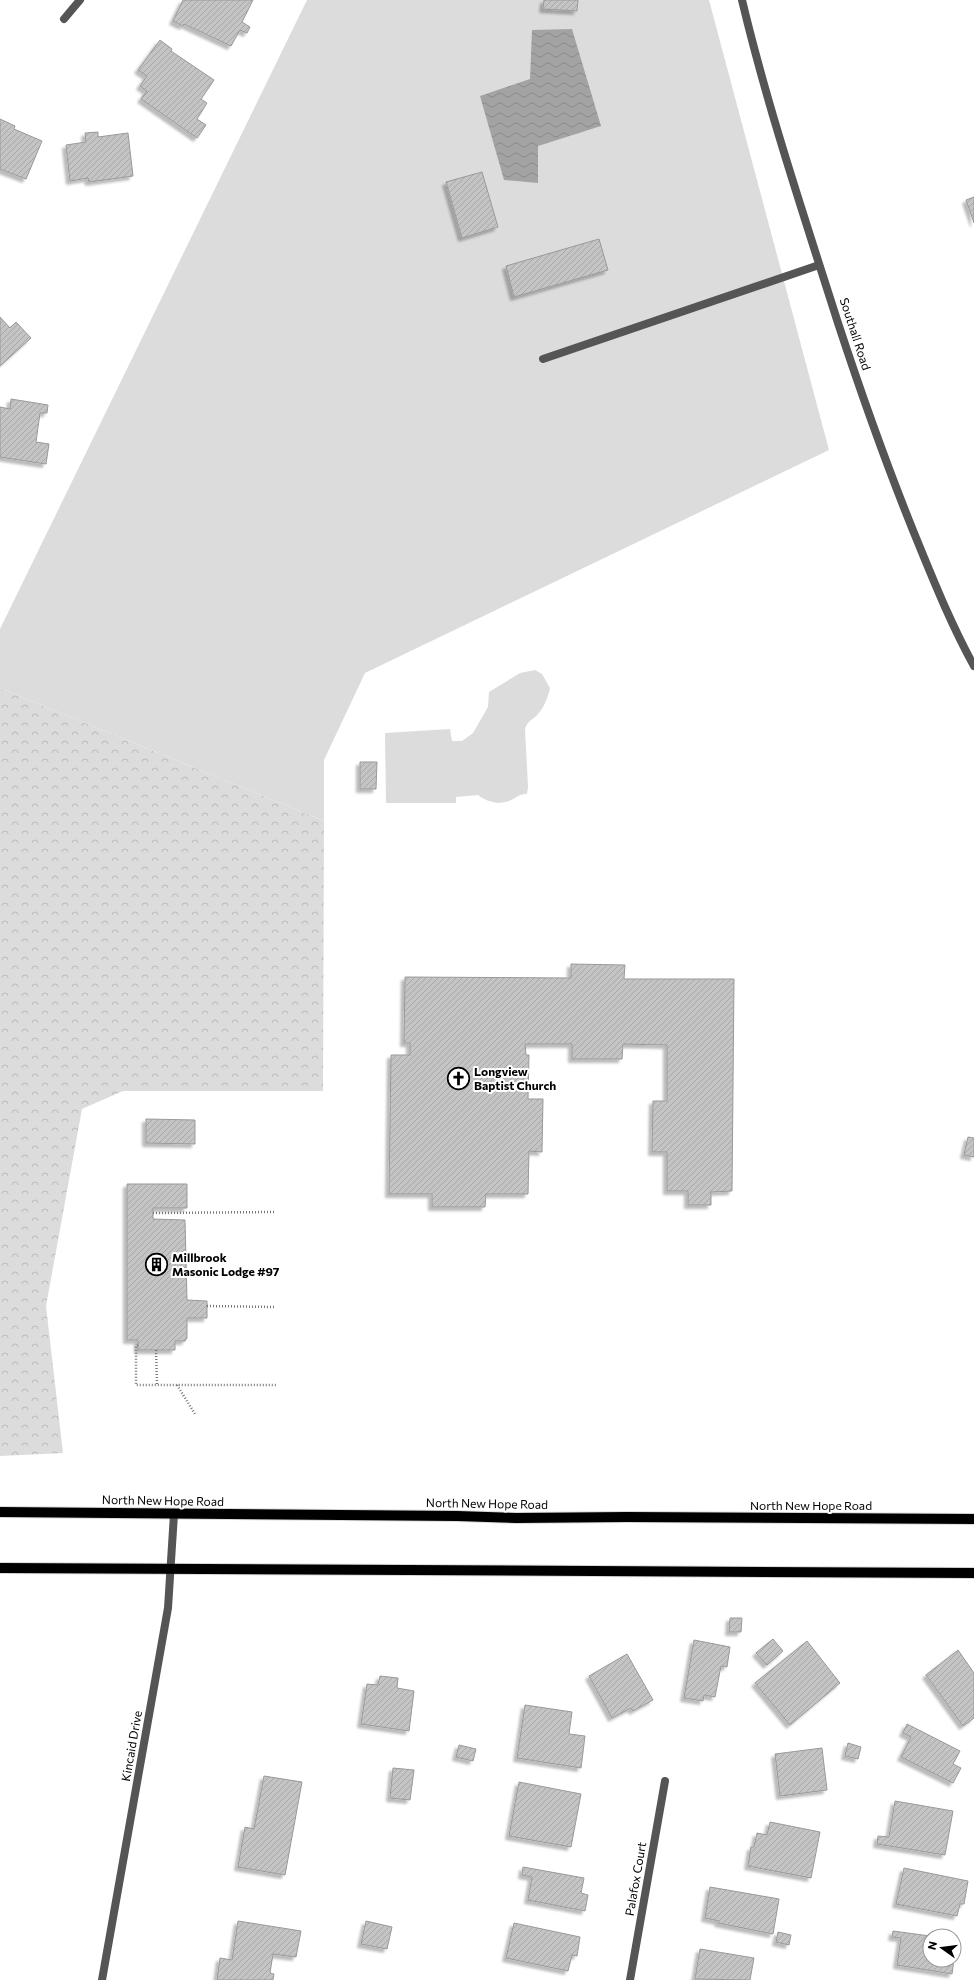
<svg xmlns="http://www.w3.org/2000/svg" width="974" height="1980" font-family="Commissioner,sans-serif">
  <defs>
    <pattern id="forest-crowns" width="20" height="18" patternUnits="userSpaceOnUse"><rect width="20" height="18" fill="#dcdcdc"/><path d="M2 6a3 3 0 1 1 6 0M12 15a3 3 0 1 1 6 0" fill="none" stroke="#bbb"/></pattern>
    <pattern id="water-waves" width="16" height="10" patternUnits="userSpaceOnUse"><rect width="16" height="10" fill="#a3a3a3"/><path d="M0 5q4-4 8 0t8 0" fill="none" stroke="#8b8b8b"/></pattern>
    <pattern id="building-hatch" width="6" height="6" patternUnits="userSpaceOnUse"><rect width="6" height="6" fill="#c4c4c4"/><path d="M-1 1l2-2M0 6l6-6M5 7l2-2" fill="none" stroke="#a7a7a7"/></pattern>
    <filter id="shadow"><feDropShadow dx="-3.5" dy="3.5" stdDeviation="1" flood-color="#0004"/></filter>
  </defs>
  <rect width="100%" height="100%" fill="#fff"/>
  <path fill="url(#forest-crowns)" d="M 0,688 L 324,821 L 323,1091 L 123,1091 L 82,1109 L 46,1306 L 63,1453 L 0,1456 Z"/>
  <path fill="#dcdcdc" d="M 307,0 L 709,0 L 829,450 L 365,673 L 324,760 L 324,821 L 0,688 L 0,629 Z
    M 535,670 L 542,674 L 550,688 C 548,698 543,710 535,717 C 530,721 527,722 525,729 L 528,787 L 527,794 C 517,794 517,798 509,801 C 498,805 487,802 478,795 L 456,797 L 456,803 L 386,803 L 385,733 L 450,729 L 452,741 L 462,741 L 473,733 L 488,707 L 489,692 L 520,673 Z"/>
  <path fill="url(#water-waves)" d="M 572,29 L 601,126 L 538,146 L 538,183 L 504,180 L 480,96 L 530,79 L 532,30 Z"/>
  <path fill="url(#building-hatch)" stroke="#999" filter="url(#shadow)" d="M 183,0 L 253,0 L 242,22 L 250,27 L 247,33 L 240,30 L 231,46 L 184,24 L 183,26 L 173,21 Z
    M 544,0 L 578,0 L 577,11 L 543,9 Z
    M 160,40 L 172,49 L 171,51 L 214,80 L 201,99 L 207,103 L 197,119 L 206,125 L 197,138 L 141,99 L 147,91 L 140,86 L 147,76 L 138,70 Z
    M 0,119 L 15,126 L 14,129 L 42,141 L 26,179 L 0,169 Z
    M 98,132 L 98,137 L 128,133 L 133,176 L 89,182 L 88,178 L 70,181 L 66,145 L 86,142 L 85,133 Z
    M 482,172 L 498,227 L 462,238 L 446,182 Z
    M 974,197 L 974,223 L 966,200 Z
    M 599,239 L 608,270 L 514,297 L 506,266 Z
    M 0,317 L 10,328 L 16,322 L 31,338 L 0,366 Z
    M 11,399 L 48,405 L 47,413 L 40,413 L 36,442 L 49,444 L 46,464 L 0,457 L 0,407 L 10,409 Z
    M 360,762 L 377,762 L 376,789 L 360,789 Z
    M 571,964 L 625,965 L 624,979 L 734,979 L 732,1191 L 711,1192 L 711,1205 L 688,1205 L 688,1191 L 667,1191 L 667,1152 L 652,1152 L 653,1101 L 667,1101 L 667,1045 L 623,1044 L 622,1059 L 572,1059 L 572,1044 L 525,1044 L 526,1055 L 529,1055 L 528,1099 L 543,1099 L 542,1152 L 529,1151 L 528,1194 L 486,1194 L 485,1207 L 432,1207 L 432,1194 L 389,1194 L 391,1055 L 410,1055 L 410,1043 L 404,1043 L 405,977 L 571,978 Z
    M 146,1119 L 195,1120 L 195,1144 L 146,1143 Z
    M 968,1137 L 974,1138 L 974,1157 L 964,1155 Z
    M 127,1184 L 187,1184 L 187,1208 L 153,1208 L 153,1219 L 185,1220 L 187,1300 L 207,1301 L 207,1318 L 187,1318 L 187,1338 L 185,1341 L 175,1341 L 175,1350 L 138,1350 L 138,1340 L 127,1340 Z
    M 730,1618 L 742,1618 L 741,1632 L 729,1632 Z
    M 773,1639 L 783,1651 L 767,1665 L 756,1653 Z
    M 694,1640 L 730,1647 L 727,1667 L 721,1666 L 715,1697 L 704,1695 L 703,1701 L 684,1698 Z
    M 807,1641 L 840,1683 L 790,1725 L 755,1683 Z
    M 958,1650 L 974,1673 L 974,1718 L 963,1726 L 926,1675 Z
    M 627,1654 L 653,1700 L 633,1711 L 631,1708 L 612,1718 L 589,1676 Z
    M 380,1676 L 398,1678 L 397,1688 L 414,1691 L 409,1731 L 361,1724 L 367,1684 L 378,1685 Z
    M 525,1705 L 572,1712 L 569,1734 L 585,1736 L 581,1768 L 517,1758 Z
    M 907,1724 L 960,1751 L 953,1764 L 961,1768 L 953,1783 L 901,1757 L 911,1737 L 903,1733 Z
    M 848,1743 L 861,1747 L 858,1759 L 845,1756 Z
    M 459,1745 L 476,1749 L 473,1761 L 456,1757 Z
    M 822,1748 L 827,1790 L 780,1796 L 775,1754 Z
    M 393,1768 L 414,1770 L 410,1800 L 390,1798 Z
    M 264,1776 L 302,1782 L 285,1875 L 238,1867 L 245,1827 L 254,1829 Z
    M 519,1782 L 581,1794 L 571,1847 L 509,1836 Z
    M 895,1801 L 953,1811 L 945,1855 L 877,1844 L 878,1836 L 889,1837 Z
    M 770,1822 L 820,1832 L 811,1878 L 748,1866 L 751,1847 L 754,1847 L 757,1833 L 767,1835 Z
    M 523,1867 L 584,1878 L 581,1893 L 588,1895 L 585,1911 L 528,1900 L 532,1877 L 522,1875 Z
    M 904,1868 L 968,1881 L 964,1904 L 960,1904 L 957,1916 L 896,1904 Z
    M 710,1887 L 779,1899 L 773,1934 L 718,1923 L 719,1921 L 705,1918 Z
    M 238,1921 L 301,1931 L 296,1957 L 273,1954 L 270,1973 L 274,1974 L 273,1980 L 217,1980 L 220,1958 L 232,1960 Z
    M 366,1921 L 392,1927 L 387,1949 L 361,1944 Z
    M 514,1923 L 580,1937 L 577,1956 L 572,1955 L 568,1971 L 506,1958 Z
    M 893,1931 L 930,1936 L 930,1960 L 954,1960 L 955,1953 L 952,1974 L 897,1965 L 901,1938 L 892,1937 Z
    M 778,1932 L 791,1935 L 789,1945 L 776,1942 Z
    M 700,1949 L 754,1958 L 750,1980 L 695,1979 Z"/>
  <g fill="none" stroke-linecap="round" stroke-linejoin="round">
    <defs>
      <path id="primary" d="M 0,1512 L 457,1516 L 516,1518 L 627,1517 L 974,1519
        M 0,1568 L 974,1573"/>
    </defs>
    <use href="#primary" stroke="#dbdbdb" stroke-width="12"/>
    <path stroke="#777" stroke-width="2.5" stroke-dasharray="1 2" stroke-linecap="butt" d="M 153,1213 L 274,1212
      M 207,1306 L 274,1307
      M 138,1345 L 136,1346 L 136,1385 L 276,1385
      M 156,1350 L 157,1385
      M 177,1385 L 195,1414"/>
    <path stroke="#555" stroke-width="8" d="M 543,359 L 819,265"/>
    <path stroke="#555" stroke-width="8" d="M 64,19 L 80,0
      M 102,1980 L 168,1608 L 174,1514
      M 630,1980 L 665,1781"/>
    <path stroke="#555" stroke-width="8" d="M 742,0 C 768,109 804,216 838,323 C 863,399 890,475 921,550 C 937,589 953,628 974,666"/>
    <use href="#primary" stroke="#000" stroke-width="10"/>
  </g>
  <defs>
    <symbol id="church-ring" viewBox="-11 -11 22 22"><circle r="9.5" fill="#fff" stroke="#000" stroke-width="1.5"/><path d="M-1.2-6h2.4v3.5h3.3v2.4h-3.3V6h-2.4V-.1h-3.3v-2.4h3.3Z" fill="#000"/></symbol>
    <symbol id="building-ring" viewBox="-11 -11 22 22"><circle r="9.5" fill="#fff" stroke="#000" stroke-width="1.5"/><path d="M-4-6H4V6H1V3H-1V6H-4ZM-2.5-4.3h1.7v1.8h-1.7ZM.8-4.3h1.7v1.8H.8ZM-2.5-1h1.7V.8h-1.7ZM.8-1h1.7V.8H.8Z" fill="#000"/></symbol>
  </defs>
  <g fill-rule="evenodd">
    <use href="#church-ring" x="446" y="1066" width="25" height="25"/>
    <use href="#building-ring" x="144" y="1252" width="25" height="25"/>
  </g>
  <g text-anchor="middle" stroke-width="4" stroke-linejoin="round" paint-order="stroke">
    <g font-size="12" fill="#000" stroke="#fff">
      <text transform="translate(855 334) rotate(72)" y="4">Southall Road</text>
      <text transform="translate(163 1501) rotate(1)" y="4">North New Hope Road</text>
      <text transform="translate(487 1504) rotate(1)" y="4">North New Hope Road</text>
      <text x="811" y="1510">North New Hope Road</text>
      <text transform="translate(132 1746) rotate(-80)" y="4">Kincaid Drive</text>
      <text transform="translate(636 1879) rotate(-80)" y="4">Palafox Court</text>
    </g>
    <g font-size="12" font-weight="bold" fill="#000" stroke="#fff" text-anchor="start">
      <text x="474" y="1076">Longview<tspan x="474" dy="14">Baptist Church</tspan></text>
      <text x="172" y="1262">Millbrook<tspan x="172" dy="14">Masonic Lodge #97</tspan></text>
    </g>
  </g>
  <g transform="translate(942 1948) rotate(284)"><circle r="19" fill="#ffffff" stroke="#999999"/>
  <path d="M0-3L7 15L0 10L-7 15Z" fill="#000000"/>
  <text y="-6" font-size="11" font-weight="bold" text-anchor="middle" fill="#000000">N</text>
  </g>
</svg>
